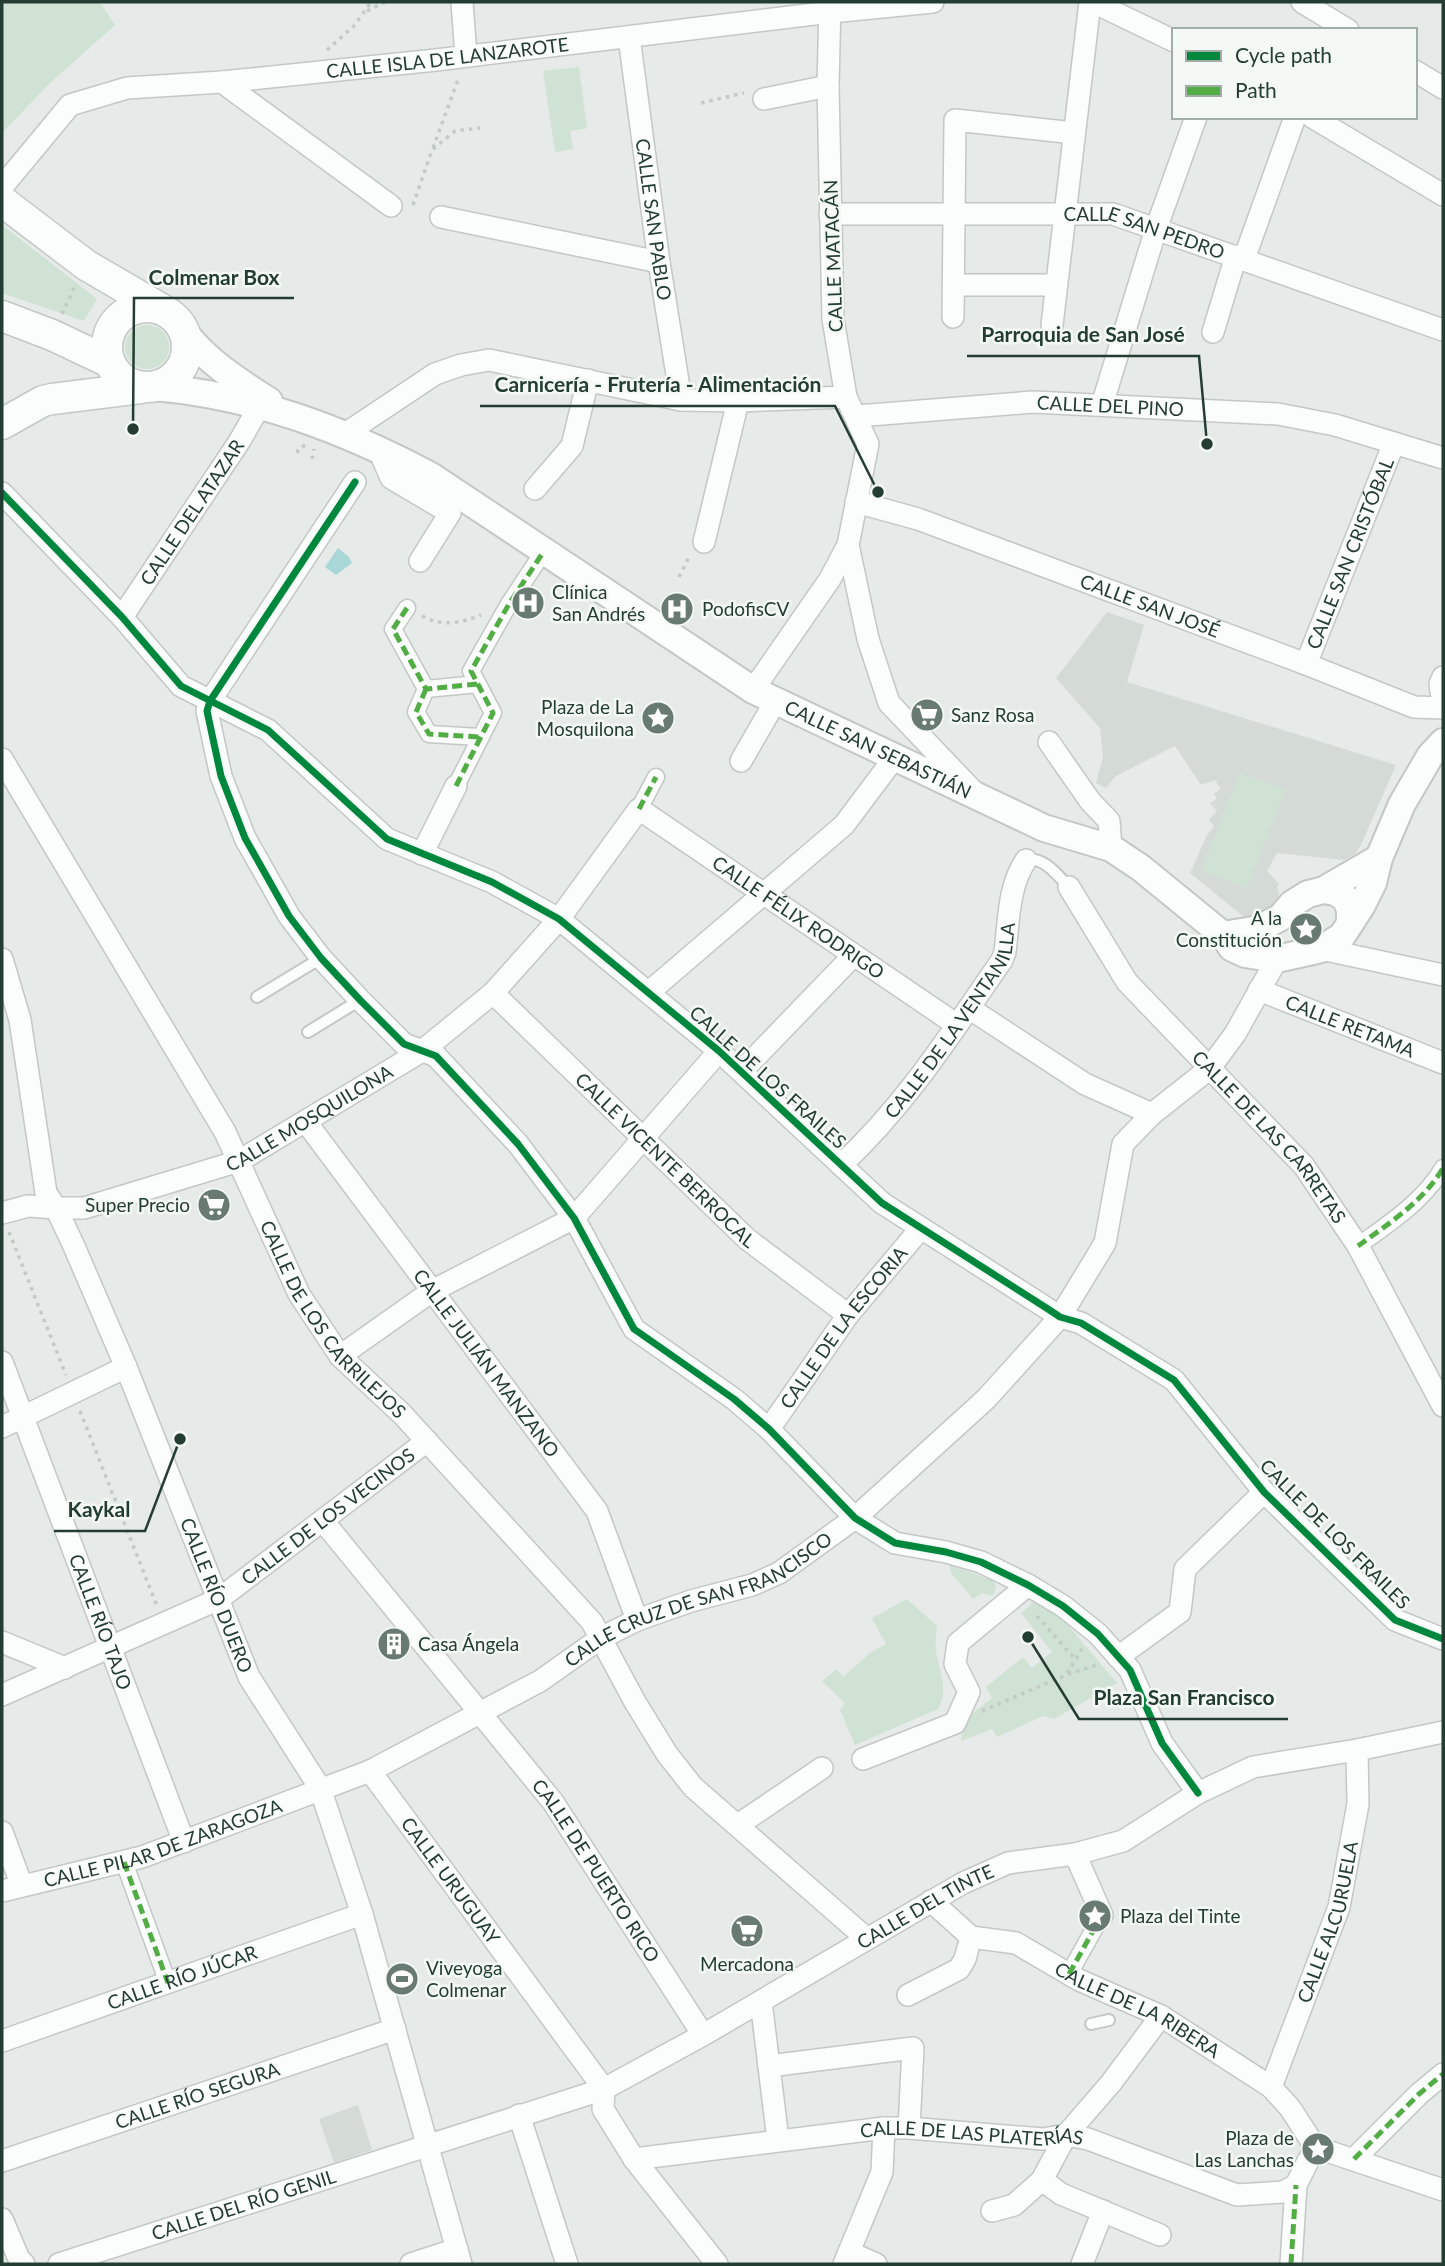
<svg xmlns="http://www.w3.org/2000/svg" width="1445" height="2266" font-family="Lato,sans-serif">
  <rect width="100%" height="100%" fill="#e6eae8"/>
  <path fill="#d4dbd7" d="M 1107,612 L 1144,625 L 1127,682 L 1396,765 L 1360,847 L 1354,855 L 1344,860 L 1277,853 L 1267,871 L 1279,884 L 1277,887 L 1281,904 L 1252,919 L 1249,918 L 1244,917 L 1190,873 L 1207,835 L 1214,826 L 1209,820 L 1217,811 L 1210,803 L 1217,799 L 1214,794 L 1221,789 L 1215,780 L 1201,785 L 1175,746 L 1116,776 L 1106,788 L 1096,783 L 1103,756 L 1100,728 L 1056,678 Z
    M 358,2105 L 372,2150 L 334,2163 L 319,2119 Z"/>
  <path fill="#d0e2d3" d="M 2,2 L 100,2 L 115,25 L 49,84 L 2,133 Z
    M 579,67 L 587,128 L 570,131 L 573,149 L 555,152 L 543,71 Z
    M 2,225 L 97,299 L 84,321 L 2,293 Z
    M125 347a22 22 0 1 1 44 0a22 22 0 1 1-44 0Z
    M 1240,773 L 1285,790 L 1247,888 L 1202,870 Z
    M 949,1565 L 992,1580 C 997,1585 997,1591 992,1596 L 982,1593 L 973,1599 L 952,1574 Z
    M 907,1599 L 937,1626 C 936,1634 935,1641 936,1649 C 938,1671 950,1688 938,1709 L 855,1745 L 840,1710 L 845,1703 L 822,1681 L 837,1669 L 843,1677 L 870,1653 L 886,1644 L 872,1618 Z
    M 1036,1600 L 1061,1617 L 1117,1683 L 1054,1719 L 1043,1716 L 997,1737 L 992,1729 L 961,1741 L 964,1720 L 992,1698 L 986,1687 L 1023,1657 L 1032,1668 L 1052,1652 L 1021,1613 Z"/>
  <path fill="#a9d6d6" d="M 338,548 L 349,557 L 352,563 L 336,575 L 325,567 Z"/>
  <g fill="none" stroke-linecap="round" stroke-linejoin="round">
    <defs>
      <path id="service" d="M 1026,860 C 1044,856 1058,876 1069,887
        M 257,997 L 321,958
        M 308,1032 L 360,1000
        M 1091,2024 L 1109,2020"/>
      <path id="pedestrian" d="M 407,608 L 393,629 L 426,689 L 478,684
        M 426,689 L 416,712 L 429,734 L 480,737
        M 456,786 L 493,713 L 471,671 L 509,604 L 544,551
        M 639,809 L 656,777
        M 1358,1246 C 1388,1224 1424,1201 1443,1168
        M 124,1862 L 168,1983
        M 1069,1974 L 1102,1915"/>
      <g id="minor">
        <path d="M 462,2 L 466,56"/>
        <path d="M 1093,2 L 1174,41"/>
        <path d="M 1302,2 L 1348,30"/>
        <path id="s1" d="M 629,37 L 659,262 L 681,400"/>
        <path d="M 1415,71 L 1443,88"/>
        <path d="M 222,82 L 391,206"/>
        <path d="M 764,99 L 828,86"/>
        <path d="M 1312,117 L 1443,195"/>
        <path id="s2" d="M 2,187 L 70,105 L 127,88 L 222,82 L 436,60 L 831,12 L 933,2"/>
        <path id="s3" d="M 830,214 L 1113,214 L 1443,330"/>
        <path d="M 441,217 L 659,262"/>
        <path d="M 1244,259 L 1295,117"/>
        <path d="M 954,285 L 1055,285"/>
        <path d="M 953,317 L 955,120 L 1074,133"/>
        <path d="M 1052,325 L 1090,2"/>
        <path d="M 1213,332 L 1236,256"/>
        <path d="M 1102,405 L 1156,229 L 1196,117"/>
        <path id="s4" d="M 857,416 L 1033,402 L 1278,414 L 1335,425 L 1443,458"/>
        <path d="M 345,434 L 435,374 L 461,365 L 489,360 L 681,400 L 738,401 L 846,397"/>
        <path d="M 378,448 L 391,478 L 450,513 L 420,561"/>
        <path d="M 355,482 L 210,701 L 207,711 L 221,776 L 245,838 L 289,916 L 321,958 L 360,1000 L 404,1044 L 436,1056 L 518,1144 L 574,1218 L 634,1329 L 734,1399 L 769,1429 L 855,1518 L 895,1543 L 946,1552 L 981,1562 L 1028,1585 L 1063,1606 L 1098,1634 L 1130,1670 L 1162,1743 L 1198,1793"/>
        <path d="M 535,489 L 572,446 L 588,380"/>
        <path d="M 2,493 L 122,617 L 181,686 L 268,730 L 387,839 L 492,882 L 559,919 L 719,1051 L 882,1203 L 1048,1309 L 1060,1317 L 1081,1323 L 1174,1380 L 1264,1492 L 1395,1620 L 1443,1639"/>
        <path id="s5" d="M 856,502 L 918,519 L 1306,664 L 1414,707 L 1443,708"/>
        <path d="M 704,542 L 738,401"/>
        <path d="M 848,545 L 868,639 L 889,703 L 974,792"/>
        <path id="s6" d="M 122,617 L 239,442 L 259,407"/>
        <path id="s7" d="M 1306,664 L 1394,443"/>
        <path d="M 1443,677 L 1440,684 L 1443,704"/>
        <path d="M 753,690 L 830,579 L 848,545 L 868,444 L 846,397 L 833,319 L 828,86 L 830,2"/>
        <path d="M 1049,742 L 1090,801 L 1109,821 L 1111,848"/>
        <path id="s8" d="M 2,759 L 225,1132 L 299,1294 L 340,1356 L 402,1414 L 592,1622 L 635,1702 L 667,1754 L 693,1787 L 866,1938"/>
        <path d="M 741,761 L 775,702"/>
        <path d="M 422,854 L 456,786"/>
        <path id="s9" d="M 1069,887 L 1127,982 L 1304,1166 L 1358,1246 L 1443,1406"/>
        <path d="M 1321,949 L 1443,975"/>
        <path id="s10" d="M 2,959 L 20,1020 L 46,1193 L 56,1208 L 73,1244 L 126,1367 L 249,1677 L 320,1788 L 362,1914 L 461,2264"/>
        <path id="s11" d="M 1259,990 L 1443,1063"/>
        <path d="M 649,992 L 844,825 L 895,757"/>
        <path id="s12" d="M 493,993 L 747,1239 L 848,1315"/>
        <path d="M 969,1008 L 1085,1084 L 1152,1114"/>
        <path d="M 742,1071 L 853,956"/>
        <path id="s13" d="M 306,1122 L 597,1511 L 637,1620"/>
        <path id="s14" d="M 841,1165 C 906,1105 952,1032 1002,960 L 1005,952 C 1009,920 1008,887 1026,860"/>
        <path id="s15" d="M 2,1213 L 28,1206 L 56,1208 L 84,1208 L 239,1161 L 422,1051 L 493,993 L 559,919 L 639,809 L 957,1025"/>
        <path d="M 340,1356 L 432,1291 L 574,1218 L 719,1051"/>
        <path id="s16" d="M 2,1362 L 184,1842"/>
        <path d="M 2,1427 L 126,1367"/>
        <path id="s17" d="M 769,1429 L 848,1315 L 921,1228"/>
        <path id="s18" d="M 323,1521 L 553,1802 L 703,2035"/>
        <path d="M 2,1642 L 65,1668"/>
        <path d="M 1118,1657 L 1180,1612 L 1185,1569 L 1264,1492"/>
        <path id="s19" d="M 2,1695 L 219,1599 L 427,1441"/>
        <path d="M 863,1759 L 955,1723 L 969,1692 L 955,1664 L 958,1643 L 1028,1585"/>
        <path id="s20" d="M 370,1771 L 604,2089 L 603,2109 L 634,2159 L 717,2264"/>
        <path d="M 738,1825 L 822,1768"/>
        <path d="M 2,1832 L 22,1886"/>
        <path d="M 1075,1854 L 1102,1915"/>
        <path id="s21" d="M 2,1891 L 142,1857 L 370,1771 L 540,1681 L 601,1638 L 637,1620 L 691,1601 L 752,1585 L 779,1573 L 855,1518 L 986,1399 L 1060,1317 L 1105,1243 L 1123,1144 L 1152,1114 L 1209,1069 L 1235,1034 L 1277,959"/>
        <path id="s22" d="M 931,1901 L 971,1937 L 1016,1943 L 1079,1980 L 1161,2016 L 1271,2087 L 1290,2108 L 1312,2142"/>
        <path d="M 908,1995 L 959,1969 L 965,1959 L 971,1937"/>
        <path d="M 761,2001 L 778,2140"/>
        <path id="s23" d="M 2,2041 L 362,1914"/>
        <path d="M 769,2066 L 913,2048 L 909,2128"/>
        <path id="s24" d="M 1271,2087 L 1339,1907 L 1358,1804 L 1357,1750"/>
        <path d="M 519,2115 L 567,2264"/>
        <path d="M 1327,2151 L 1443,2190"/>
        <path id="s25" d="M 634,2159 L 884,2128 L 909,2128 L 1043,2139 L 1066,2135 L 1088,2139 L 1237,2195 L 1283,2192 L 1296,2185"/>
        <path d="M 1354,2159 L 1419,2094 L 1443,2074"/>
        <path id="s26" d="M 2,2161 L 395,2029"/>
        <path d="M 1042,2180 L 1061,2194 L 1160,2235"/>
        <path d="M 992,2211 L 1014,2205 L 1042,2180 L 1066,2135 L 1111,2083 L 1161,2016"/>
        <path d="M 2,2219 L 19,2259 L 24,2264"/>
        <path d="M 849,2252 L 876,2264"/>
        <path id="s27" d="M 59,2264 L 604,2089 L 703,2035 L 963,1883 L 1008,1863 L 1075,1854 L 1123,1841 L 1198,1793 L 1253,1767 L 1357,1750 L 1443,1732"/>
        <path d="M 411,2264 L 457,2249"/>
        <path d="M 844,2264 L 882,2172 L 884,2128"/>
        <path d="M 1082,2264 L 1103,2211"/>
        <path d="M 1291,2264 L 1296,2185 L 1309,2159"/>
      </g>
      <g id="tertiary">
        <path d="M 186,334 C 209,363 238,381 269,401"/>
        <path id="s28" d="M 155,387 C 255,396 343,429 431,476 L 753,690 L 1044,828 L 1111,848 L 1141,868 L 1223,935 L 1232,948 L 1245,954 L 1277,959 L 1321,949 L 1342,936 L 1362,905 L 1373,883 L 1379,858 L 1402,804 L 1430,756 L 1443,742"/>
        <path d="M 1324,890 L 1379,858"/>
        <path d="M 1223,935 L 1259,929 L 1281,917 L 1292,904 L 1308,894 L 1324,890 L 1335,892 L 1345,898 L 1350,909 L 1350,923"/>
      </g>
      <path id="secondary" d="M 2,201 L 86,265 L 163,310
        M107 347a40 40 0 1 1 80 0a40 40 0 1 1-80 0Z
        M 2,316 L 52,335 L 109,362
        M 2,424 L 43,401 L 52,399 L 141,388"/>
    </defs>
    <use href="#service" stroke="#c3c7c5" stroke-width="14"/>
    <use href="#pedestrian" stroke="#c3c7c5" stroke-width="19"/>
    <use href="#minor" stroke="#c3c7c5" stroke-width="24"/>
    <use href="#tertiary" stroke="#c3c7c5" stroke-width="30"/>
    <use href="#secondary" stroke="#c1c8c5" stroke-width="33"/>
    <path stroke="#c2cac6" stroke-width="3.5" stroke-dasharray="3.5 5" stroke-linecap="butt" d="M 367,11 L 385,2
      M 327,50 L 354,26 L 371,2
      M 701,103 L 744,93
      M 433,148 L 459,77
      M 413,205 L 432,150 L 455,131 L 480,128
      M 62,314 L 75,286
      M 297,453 L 299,448 L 306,445
      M 312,459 L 314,449
      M 679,577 L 690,555
      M 422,616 C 442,627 461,623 481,615
      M 9,1232 L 66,1375
      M 80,1411 L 157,1606
      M 1037,1616 L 1075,1659
      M 1068,1674 L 1097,1665
      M 982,1711 L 1066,1675 L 1082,1649"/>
    <use href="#service" stroke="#fbfcfc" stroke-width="10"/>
    <use href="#pedestrian" stroke="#fbfcfc" stroke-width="16"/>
    <use href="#minor" stroke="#fbfcfc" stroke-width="21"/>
    <use href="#tertiary" stroke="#fbfcfc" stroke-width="26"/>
    <use href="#secondary" stroke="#fbfcfc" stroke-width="30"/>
    <path stroke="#53ad45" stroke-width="5" stroke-dasharray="10 5" stroke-linecap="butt" d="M 407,608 L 393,629 L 426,689 L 478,684
      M 426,689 L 416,712 L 429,734 L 480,737
      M 456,786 L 493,713 L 471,671 L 509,604 L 544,551
      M 639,809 L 656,777
      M 1358,1246 C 1388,1224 1424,1201 1443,1168
      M 124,1862 L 168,1983
      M 1069,1974 L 1102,1915
      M 1354,2159 L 1419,2094 L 1443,2074
      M 1291,2264 L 1296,2185"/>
    <defs>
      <path id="cycleway" d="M 355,482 L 210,701 L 207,711 L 221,776 L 245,838 L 289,916 L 321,958 L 360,1000 L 404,1044 L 436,1056 L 518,1144 L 574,1218 L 634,1329 L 734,1399 L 769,1429 L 855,1518 L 895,1543 L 946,1552 L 981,1562 L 1028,1585 L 1063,1606 L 1098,1634 L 1130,1670 L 1162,1743 L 1198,1793
        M 2,493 L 122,617 L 181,686 L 268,730 L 387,839 L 492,882 L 559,919 L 719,1051 L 882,1203 L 1048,1309 L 1060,1317 L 1081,1323 L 1174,1380 L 1264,1492 L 1395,1620 L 1443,1639"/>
    </defs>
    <use href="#cycleway" stroke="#f4f9f6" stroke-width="11"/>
    <use href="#cycleway" stroke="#00873e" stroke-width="7"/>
  </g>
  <defs>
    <symbol id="hospital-disc" viewBox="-11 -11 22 22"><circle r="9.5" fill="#687a72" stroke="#f4f9f6"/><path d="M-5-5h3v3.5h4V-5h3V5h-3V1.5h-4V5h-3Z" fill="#fff"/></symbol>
    <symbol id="supermarket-disc" viewBox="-11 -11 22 22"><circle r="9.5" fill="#687a72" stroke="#f4f9f6"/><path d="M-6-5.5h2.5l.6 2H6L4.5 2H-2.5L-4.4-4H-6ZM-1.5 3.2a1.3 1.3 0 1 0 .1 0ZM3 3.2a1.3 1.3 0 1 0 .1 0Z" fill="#fff"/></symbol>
    <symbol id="sight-disc" viewBox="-11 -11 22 22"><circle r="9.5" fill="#687a72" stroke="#f4f9f6"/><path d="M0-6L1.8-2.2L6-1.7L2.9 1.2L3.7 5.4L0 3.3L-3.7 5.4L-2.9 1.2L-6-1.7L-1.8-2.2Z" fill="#fff"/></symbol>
    <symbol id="building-disc" viewBox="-11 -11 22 22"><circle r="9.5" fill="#687a72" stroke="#f4f9f6"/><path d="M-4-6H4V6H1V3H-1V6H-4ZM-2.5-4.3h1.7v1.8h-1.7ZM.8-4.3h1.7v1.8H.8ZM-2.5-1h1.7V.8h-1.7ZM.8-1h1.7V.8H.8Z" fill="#fff"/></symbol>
    <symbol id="stadium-disc" viewBox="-11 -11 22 22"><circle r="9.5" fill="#687a72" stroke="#f4f9f6"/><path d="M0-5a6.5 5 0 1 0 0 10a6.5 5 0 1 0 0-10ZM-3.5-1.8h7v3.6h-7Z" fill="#fff"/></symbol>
  </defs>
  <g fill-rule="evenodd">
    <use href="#hospital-disc" x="509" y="584" width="38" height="38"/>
    <use href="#hospital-disc" x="658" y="590" width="38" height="38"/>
    <use href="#supermarket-disc" x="908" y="696" width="38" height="38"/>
    <use href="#sight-disc" x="639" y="699" width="38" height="38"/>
    <use href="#sight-disc" x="1287" y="910" width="38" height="38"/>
    <use href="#supermarket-disc" x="195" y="1186" width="38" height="38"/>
    <use href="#building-disc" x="375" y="1625" width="38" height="38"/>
    <use href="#sight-disc" x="1076" y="1897" width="38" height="38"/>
    <use href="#supermarket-disc" x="728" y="1912" width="38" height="38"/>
    <use href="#stadium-disc" x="383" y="1960" width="38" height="38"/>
    <use href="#sight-disc" x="1299" y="2130" width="38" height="38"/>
  </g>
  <g text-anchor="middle" stroke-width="5" stroke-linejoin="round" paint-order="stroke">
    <g font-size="19" fill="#243d33" stroke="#f4f9f6">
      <text dy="7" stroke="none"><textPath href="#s2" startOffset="488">CALLE ISLA DE LANZAROTE</textPath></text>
      <text dy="7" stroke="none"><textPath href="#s1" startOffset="184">CALLE SAN PABLO</textPath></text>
      <text dy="7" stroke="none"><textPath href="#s3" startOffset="317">CALLE SAN PEDRO</textPath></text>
      <text transform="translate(833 256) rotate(-92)" y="7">CALLE MATACÁN</text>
      <text dy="7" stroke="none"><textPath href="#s4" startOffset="254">CALLE DEL PINO</textPath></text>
      <text dy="7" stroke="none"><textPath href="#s6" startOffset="126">CALLE DEL ATAZAR</textPath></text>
      <text dy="7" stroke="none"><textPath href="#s7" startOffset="119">CALLE SAN CRISTÓBAL</textPath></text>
      <text dy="7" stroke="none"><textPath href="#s5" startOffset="312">CALLE SAN JOSÉ</textPath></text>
      <text dy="7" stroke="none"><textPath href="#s28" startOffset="817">CALLE SAN SEBASTIÁN</textPath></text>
      <text dy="7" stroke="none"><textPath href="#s15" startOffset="978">CALLE FÉLIX RODRIGO</textPath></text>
      <text dy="7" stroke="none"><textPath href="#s14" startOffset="184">CALLE DE LA VENTANILLA</textPath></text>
      <text dy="7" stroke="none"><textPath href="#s11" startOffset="98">CALLE RETAMA</textPath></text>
      <text transform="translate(768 1077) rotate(42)" y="7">CALLE DE LOS FRAILES</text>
      <text dy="7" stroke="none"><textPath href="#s15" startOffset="327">CALLE MOSQUILONA</textPath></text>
      <text dy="7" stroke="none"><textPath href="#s9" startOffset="322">CALLE DE LAS CARRETAS</textPath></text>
      <text dy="7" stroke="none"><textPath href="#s12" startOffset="240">CALLE VICENTE BERROCAL</textPath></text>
      <text dy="7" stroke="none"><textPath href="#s8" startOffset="653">CALLE DE LOS CARRILEJOS</textPath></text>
      <text dy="7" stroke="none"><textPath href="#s17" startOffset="126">CALLE DE LA ESCORIA</textPath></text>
      <text dy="7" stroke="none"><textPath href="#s13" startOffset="301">CALLE JULIÁN MANZANO</textPath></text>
      <text dy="7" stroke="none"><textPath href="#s19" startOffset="374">CALLE DE LOS VECINOS</textPath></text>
      <text transform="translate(1335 1534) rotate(45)" y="7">CALLE DE LOS FRAILES</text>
      <text dy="7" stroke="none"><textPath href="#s10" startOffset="676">CALLE RÍO DUERO</textPath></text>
      <text dy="7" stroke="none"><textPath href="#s21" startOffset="760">CALLE CRUZ DE SAN FRANCISCO</textPath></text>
      <text dy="7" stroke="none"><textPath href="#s16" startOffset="278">CALLE RÍO TAJO</textPath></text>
      <text dy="7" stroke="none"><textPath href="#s21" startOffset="168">CALLE PILAR DE ZARAGOZA</textPath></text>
      <text dy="7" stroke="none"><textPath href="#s18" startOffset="444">CALLE DE PUERTO RICO</textPath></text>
      <text dy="7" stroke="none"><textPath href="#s20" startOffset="136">CALLE URUGUAY</textPath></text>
      <text dy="7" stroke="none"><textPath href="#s27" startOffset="942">CALLE DEL TINTE</textPath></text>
      <text dy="7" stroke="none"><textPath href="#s24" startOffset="175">CALLE ALCURUELA</textPath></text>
      <text dy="7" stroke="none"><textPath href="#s23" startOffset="191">CALLE RÍO JÚCAR</textPath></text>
      <text dy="7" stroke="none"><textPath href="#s22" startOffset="238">CALLE DE LA RIBERA</textPath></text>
      <text dy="7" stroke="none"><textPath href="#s26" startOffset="206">CALLE RÍO SEGURA</textPath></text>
      <text dy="7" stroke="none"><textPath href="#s25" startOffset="340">CALLE DE LAS PLATERÍAS</textPath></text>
      <text dy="7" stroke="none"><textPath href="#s27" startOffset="194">CALLE DEL RÍO GENIL</textPath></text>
    </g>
    <g font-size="19" fill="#243d33" stroke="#f4f9f6" text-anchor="start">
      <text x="552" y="599">Clínica<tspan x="552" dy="22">San Andrés</tspan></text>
      <text x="702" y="616">PodofisCV</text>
      <text x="634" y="714" text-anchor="end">Plaza de La<tspan x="634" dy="22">Mosquilona</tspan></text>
      <text x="951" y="722">Sanz Rosa</text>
      <text x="1282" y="925" text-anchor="end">A la<tspan x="1282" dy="22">Constitución</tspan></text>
      <text x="190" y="1212" text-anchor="end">Super Precio</text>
      <text x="418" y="1651">Casa Ángela</text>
      <text x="1120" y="1923">Plaza del Tinte</text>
      <text x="747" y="1971" text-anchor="middle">Mercadona</text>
      <text x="426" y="1975">Viveyoga<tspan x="426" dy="22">Colmenar</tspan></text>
      <text x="1294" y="2145" text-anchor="end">Plaza de<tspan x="1294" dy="22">Las Lanchas</tspan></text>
    </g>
  </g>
  <path fill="none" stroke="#243d33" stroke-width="2.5" d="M133 429L134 298H294M1207 444L1199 356H967M878 492L835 406H480M180 1439L145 1531H54M1028 1637L1079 1719H1288"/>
  <g fill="#243d33" stroke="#f4f9f6" stroke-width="2.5">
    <circle cx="133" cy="429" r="7"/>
    <circle cx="1207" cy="444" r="7"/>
    <circle cx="878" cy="492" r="7"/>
    <circle cx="180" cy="1439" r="7"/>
    <circle cx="1028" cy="1637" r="7"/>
  </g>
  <g font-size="21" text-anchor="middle" font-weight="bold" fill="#243d33" stroke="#f4f9f6" stroke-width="5" stroke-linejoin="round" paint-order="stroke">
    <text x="214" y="285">Colmenar Box</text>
    <text x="1083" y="342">Parroquia de San José</text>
    <text x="658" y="392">Carnicería - Frutería - Alimentación</text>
    <text x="99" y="1517">Kaykal</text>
    <text x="1184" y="1705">Plaza San Francisco</text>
  </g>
  <rect width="1445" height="2266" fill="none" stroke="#243d33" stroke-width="7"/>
  <rect x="1172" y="28" width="245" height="91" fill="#f4f9f6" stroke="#a1aea8" stroke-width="2"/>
  <rect x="1186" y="51" width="35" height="10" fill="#00873e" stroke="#a1aea8" stroke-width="2"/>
  <text x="1235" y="63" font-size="21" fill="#243d33">Cycle path</text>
  <rect x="1186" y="86" width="35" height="10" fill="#53ad45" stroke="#a1aea8" stroke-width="2"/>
  <text x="1235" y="98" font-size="21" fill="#243d33">Path</text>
</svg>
